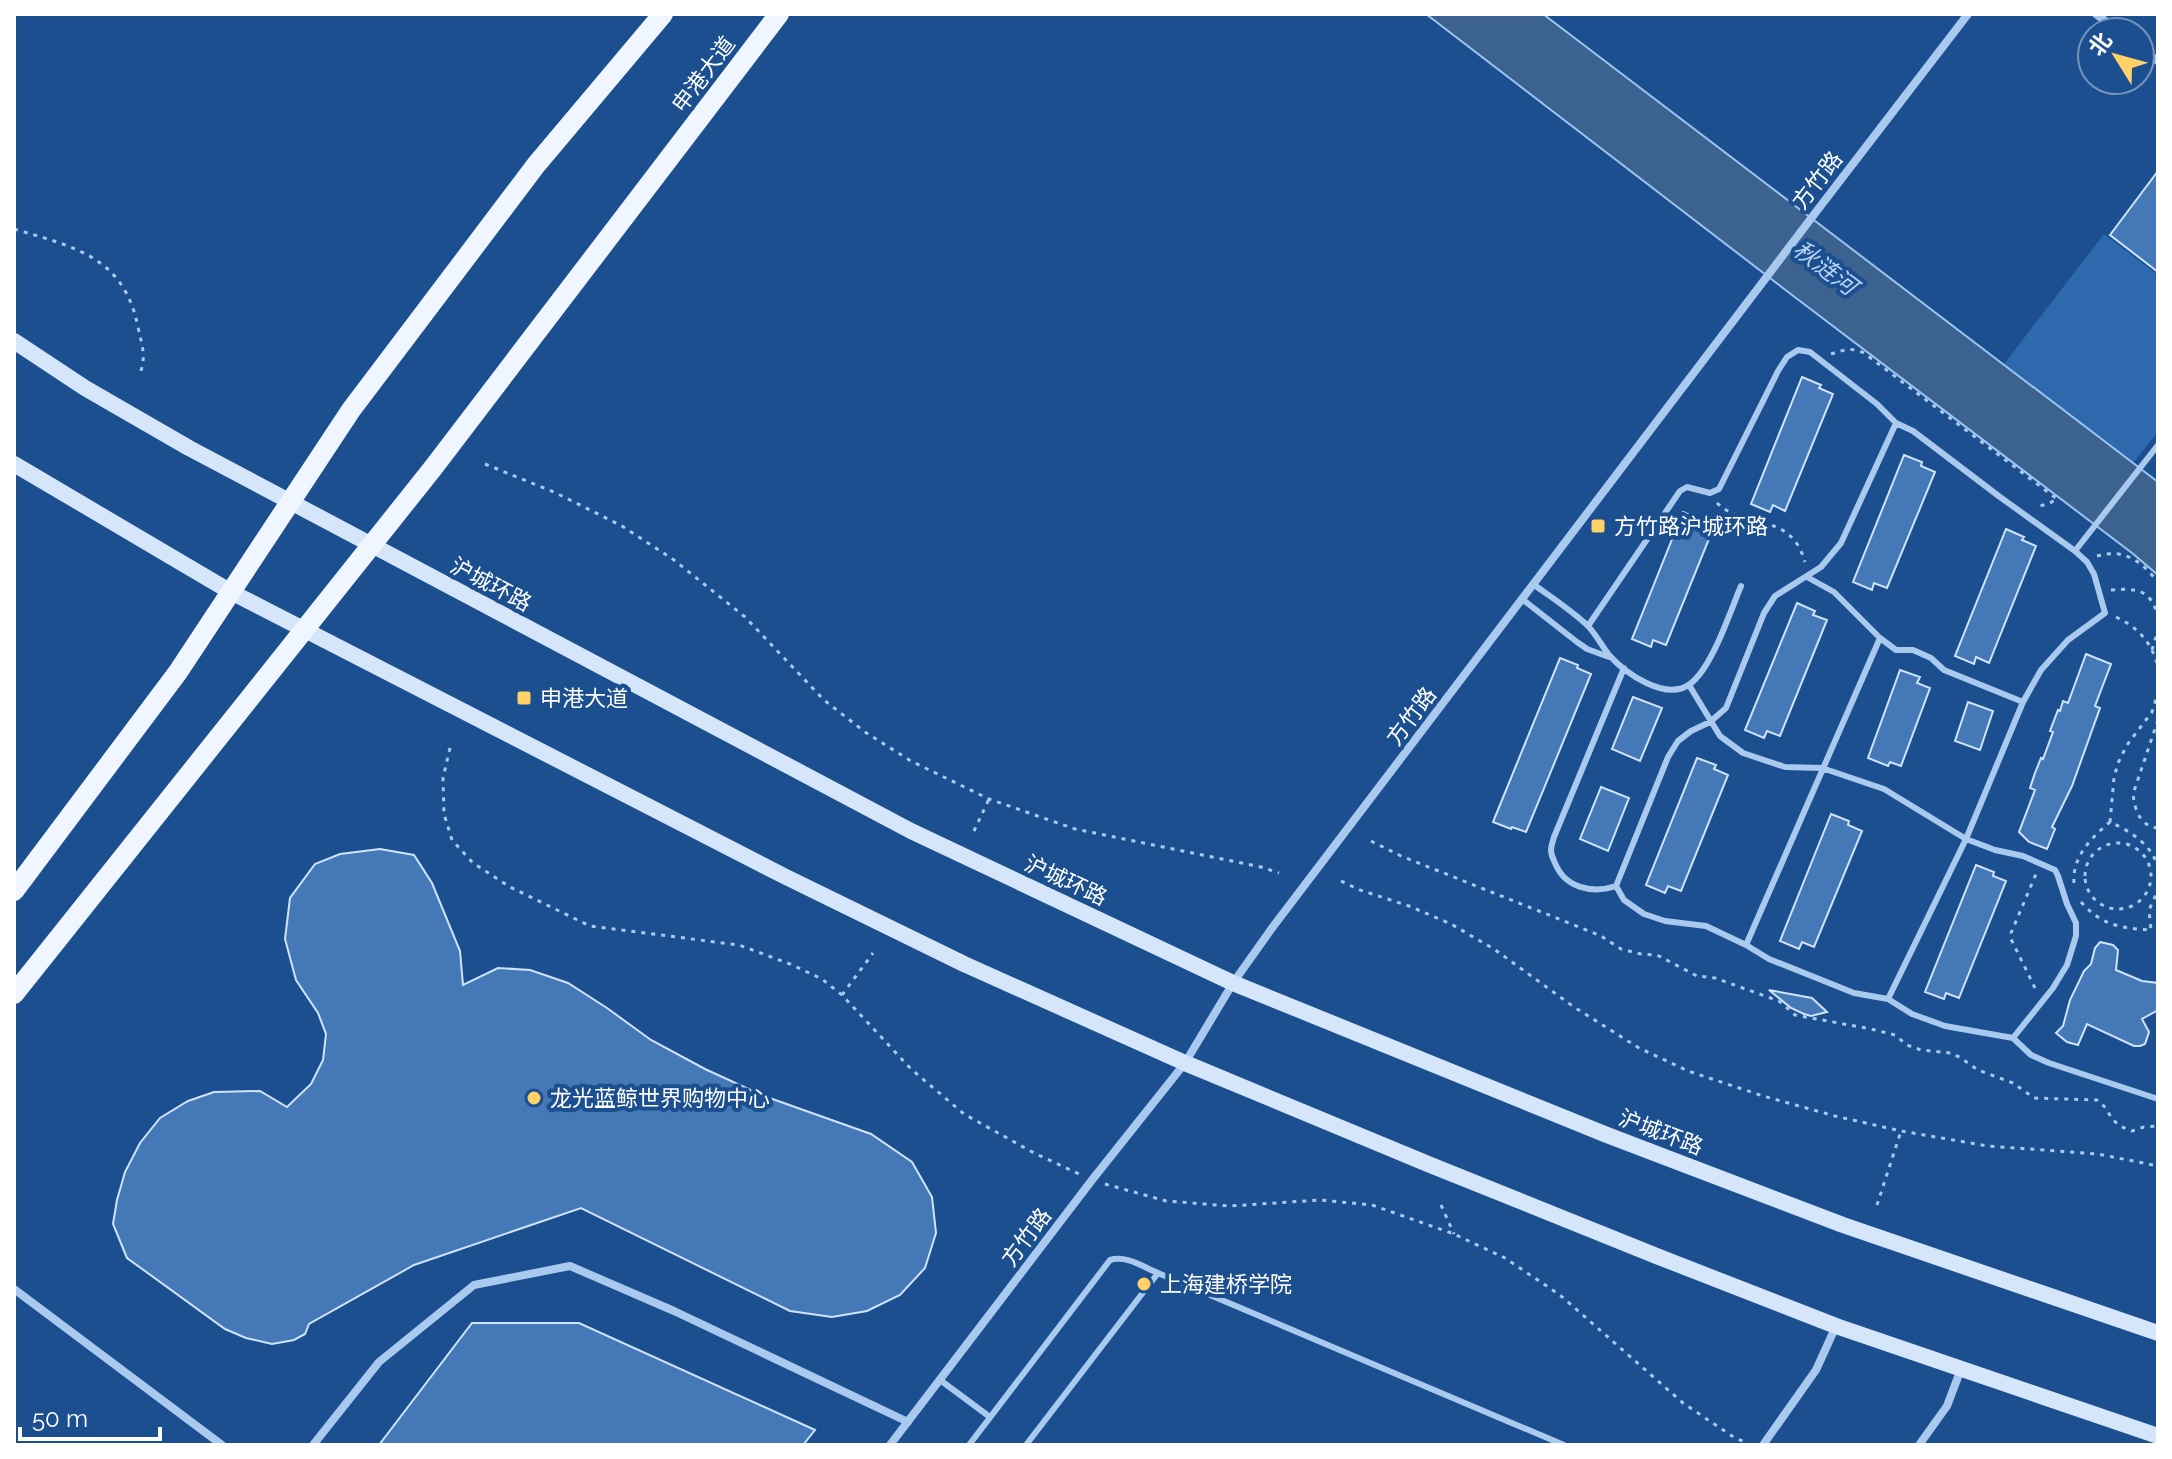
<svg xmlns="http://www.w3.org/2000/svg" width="2172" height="1459" font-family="Raleway,'Noto Sans SC',sans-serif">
  <rect width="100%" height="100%" fill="#1b4f8f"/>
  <path fill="#2e69ad" d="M 2104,234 L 2158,275 L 2158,432 L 2133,463 L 2004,364 Z"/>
  <path fill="#3c6290" stroke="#9cc4f0" stroke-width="2" d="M 1426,14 L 1543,14 L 2158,482 L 2158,575 L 2132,553 L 1796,298 Z"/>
  <path fill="#4478b7" stroke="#cfe3fa" stroke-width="2" d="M 2158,171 L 2158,272 L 2110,235 Z
    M 1802,377 L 1821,385 L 1819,388 L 1833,394 L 1785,511 L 1773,505 L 1770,512 L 1751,504 Z
    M 1904,455 L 1922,462 L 1921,466 L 1935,472 L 1887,588 L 1874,583 L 1872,590 L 1853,582 Z
    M 1683,512 L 1701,520 L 1699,523 L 1713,529 L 1666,645 L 1653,640 L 1651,647 L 1632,639 Z
    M 2006,529 L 2024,537 L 2022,540 L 2036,546 L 1989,663 L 1976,657 L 1974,664 L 1955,656 Z
    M 1797,603 L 1815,611 L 1813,615 L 1827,620 L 1780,736 L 1767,731 L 1764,738 L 1745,730 Z
    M 2086,654 L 2111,664 L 2095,706 L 2100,708 L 2072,786 L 2052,827 L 2055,829 L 2047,849 L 2029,842 L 2019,832 L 2035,790 L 2030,788 L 2035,773 L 2041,758 L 2043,759 L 2053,732 L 2050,731 L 2058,710 L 2060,711 L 2063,701 L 2068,703 Z
    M 1560,658 L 1578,665 L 1577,668 L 1591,674 L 1526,832 L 1512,827 L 1511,829 L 1493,822 Z
    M 1900,670 L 1920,677 L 1917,683 L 1930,688 L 1901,766 L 1890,762 L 1888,766 L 1868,758 Z
    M 1633,697 L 1662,708 L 1640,761 L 1612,749 Z
    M 1968,702 L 1993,711 L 1980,750 L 1955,741 Z
    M 1697,758 L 1716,765 L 1714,769 L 1728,775 L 1681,891 L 1668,886 L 1665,893 L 1646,885 Z
    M 1601,787 L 1629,798 L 1608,851 L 1580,839 Z
    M 1831,814 L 1849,821 L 1848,825 L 1862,831 L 1814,947 L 1802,942 L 1799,949 L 1780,941 Z
    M 380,849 L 414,855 L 432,883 L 460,951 L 463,985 L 498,968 L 530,970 L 568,983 L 607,1008 L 651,1040 L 705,1069 L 764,1096 L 871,1134 L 912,1162 L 932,1197 L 936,1233 L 925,1268 L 900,1295 L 867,1311 L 832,1317 L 790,1311 L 581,1208 L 414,1265 L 309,1324 L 305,1334 L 294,1340 L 272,1344 L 246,1338 L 225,1329 L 127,1258 L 113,1224 L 117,1200 L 125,1172 L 140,1143 L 160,1118 L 188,1101 L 214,1092 L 260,1091 L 287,1107 L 311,1084 L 323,1060 L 326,1034 L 318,1013 L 296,980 L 285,939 L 290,898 L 315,864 L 340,854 Z
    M 1976,865 L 1994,872 L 1993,876 L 2006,881 L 1959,998 L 1946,993 L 1944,999 L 1925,992 Z
    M 2100,942 L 2113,945 L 2118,950 L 2116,970 L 2142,981 L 2158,983 L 2158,1010 L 2142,1019 L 2149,1032 L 2145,1044 L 2140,1046 L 2134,1046 L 2087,1024 L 2078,1045 L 2067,1042 L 2056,1033 L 2063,1026 L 2070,1000 L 2084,971 L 2091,964 L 2095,948 Z
    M 1769,990 L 1812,998 L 1827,1012 L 1811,1016 L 1804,1014 L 1791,1008 Z
    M 472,1323 L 579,1323 L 815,1430 L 803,1445 L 379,1445 Z"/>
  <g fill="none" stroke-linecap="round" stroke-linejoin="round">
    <path stroke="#a9c9ee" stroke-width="3" stroke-dasharray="4 6" stroke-linecap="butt" d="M 14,229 C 75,247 124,257 138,327 C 142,346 147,357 139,376
      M 1831,354 C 1843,350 1852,347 1864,353 L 2057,499 L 2048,504 L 2035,507
      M 485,464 L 554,492 L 622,526 L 674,560 L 745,617 L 824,700 L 865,732 L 911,761 L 989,799 L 1075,829 L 1261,867 L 1279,873
      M 1717,503 C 1746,531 1790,510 1805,562
      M 2097,556 C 2124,548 2141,561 2158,582
      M 2111,590 C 2137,588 2151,589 2158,617
      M 2116,617 C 2139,628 2151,642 2158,666
      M 2152,650 L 2158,630
      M 2158,720 L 2133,794 C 2135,811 2140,826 2158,828
      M 450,748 L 443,778 L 444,814 L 452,840 L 473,863 L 510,887 L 590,926 L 739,945 L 790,964 L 822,979 L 842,995 L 911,1069 L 964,1114 L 1034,1153 L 1079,1174
      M 2110,822 L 2114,778 L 2118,763 L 2127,745 L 2152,712 L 2158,692
      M 974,831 L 989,799
      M 1371,841 L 1401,856 L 1579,927 L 1601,936 L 1621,949 L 1641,954 L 1657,955 L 1697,976 L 1715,978 L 1779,1001 L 1795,1015 L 1871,1029 L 1895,1035 L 1907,1045 L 1921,1050 L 1951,1053 L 1961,1058 L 1978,1070 L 2013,1083 L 2034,1098 L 2097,1100 L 2106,1108 L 2112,1119 L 2120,1126 L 2132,1131 L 2144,1127 L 2158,1126
      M2085 876a33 33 0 1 1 66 0a33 33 0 1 1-66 0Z
      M 1341,881 L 1360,890 L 1409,906 L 1451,924 L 1494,949 L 1574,1007 L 1639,1048 L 1688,1071 L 1763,1096 L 1835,1116 L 1901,1131 L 1988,1146 L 2098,1154 L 2158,1166
      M 2074,883 C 2072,857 2091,838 2110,822 C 2130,831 2154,846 2158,869
      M 2081,902 C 2102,926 2121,928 2151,930 L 2149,910 L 2158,890
      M 2035,988 L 2011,939 L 2011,933 L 2036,874
      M 842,995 L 873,953
      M 1105,1184 L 1166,1201 L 1230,1206 L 1320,1200 L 1372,1205 L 1454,1234 L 1505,1258 L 1560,1295 L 1683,1403 L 1732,1436 L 1748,1444
      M 1441,1205 L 1454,1234
      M 1877,1205 L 1901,1131"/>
    <path stroke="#a9c9ee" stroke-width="6" d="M 1896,423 L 1841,543 L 1821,567 L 1775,596 L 1764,613 L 1726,708 L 1710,722 L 1691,731 L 1678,741 L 1668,757 L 1616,886 L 1624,900 L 1644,914 L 1665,921 L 1706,926 L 1746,945 L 1769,959 L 1854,993 L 1888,999 L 1912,1014 L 1945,1026 L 2013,1038 L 2031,1055 L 2049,1063 L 2158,1099
      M 2075,551 L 2158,445
      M 1807,577 L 1834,592 L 1880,638 L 1896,650 L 1913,650 L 1931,658 L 1944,670 L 2023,702
      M 1533,584 C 1551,597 1571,610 1587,625 C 1596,634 1601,645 1609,655 C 1625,673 1666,702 1690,684 C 1712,668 1730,612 1741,586
      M 1522,599 L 1577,642 L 1587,649 L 1609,657
      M 1588,626 L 1680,491 L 1687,487 L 1710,493 L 1719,489 L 1778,371 L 1787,357 L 1798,350 L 1810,352 L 1877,404 L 1896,423 L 1913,431 L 2000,497 L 2075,551 L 2087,562 L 2094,574 L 2105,613 L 2068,640 L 2041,670 L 2023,702 L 1966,839 L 1888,999
      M 1689,685 L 1720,736 L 1743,753 L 1785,767 L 1822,768 L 1884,789 L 1966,839 L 1995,850 L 2023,856 L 2055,870 L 2058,876 L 2067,904 L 2076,923 L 2076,936 L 2067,965 L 2053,988 L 2013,1038
      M 1616,886 C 1592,894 1565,888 1555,863 C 1553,858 1551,855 1551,850 C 1551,846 1553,841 1554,837 L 1624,668
      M 1746,945 L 1880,638
      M 940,1380 L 990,1417
      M 969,1445 L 1110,1260 C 1127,1255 1143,1267 1158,1273
      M 1026,1445 L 1158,1273 L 1564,1445"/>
    <path stroke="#a9c9ee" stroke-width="8" d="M 2096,14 L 2120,32
      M 2140,48 L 2158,61
      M 14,1289 L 222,1445
      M 313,1445 L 379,1362 L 474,1285 L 570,1266 L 674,1311 L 908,1422
      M 890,1445 L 1092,1180 L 1185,1063 L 1233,983 L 1272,928 L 1819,208 L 1968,14
      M 1763,1445 L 1816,1370 L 1836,1326
      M 1919,1445 L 1947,1406 L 1961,1369"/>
    <path stroke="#d6e6fa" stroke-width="16" d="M 14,341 L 85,388 L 189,448 L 911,831 L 1233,983 L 1607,1135 L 1843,1225 L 2158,1333
      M 14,464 L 231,592 L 786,877 L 964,964 L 1185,1063 L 1428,1164 L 1659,1257 L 1836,1326 L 2158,1436"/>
    <path stroke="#f0f6ff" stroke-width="20" d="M 14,891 L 178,672 L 351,410 L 536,165 L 663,14
      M 14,994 L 433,468 L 779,14"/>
  </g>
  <g fill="#ffd166" stroke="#1b4f8f" stroke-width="3">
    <rect x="1590" y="518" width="16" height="16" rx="4"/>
    <rect x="516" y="690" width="16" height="16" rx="4"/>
    <circle cx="534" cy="1098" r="8"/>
    <circle cx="1144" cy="1284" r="8"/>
  </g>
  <g text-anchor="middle" stroke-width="8" stroke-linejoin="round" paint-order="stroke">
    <g font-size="22" fill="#fff" stroke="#1b4f8f">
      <text transform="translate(703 74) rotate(-53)" y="8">申港大道</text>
      <text transform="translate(1817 180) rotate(-52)" y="8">方竹路</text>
      <text transform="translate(491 584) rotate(28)" y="8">沪城环路</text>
      <text transform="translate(1411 716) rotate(-53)" y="8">方竹路</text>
      <text transform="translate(1066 880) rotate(25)" y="8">沪城环路</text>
      <text transform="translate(1661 1132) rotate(21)" y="8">沪城环路</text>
      <text transform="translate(1026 1237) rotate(-53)" y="8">方竹路</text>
    </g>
    <g font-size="22" fill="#fff" stroke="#1b4f8f" text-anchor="start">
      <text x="1614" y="534">方竹路沪城环路</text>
      <text x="540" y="706">申港大道</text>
      <text x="550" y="1106">龙光蓝鲸世界购物中心</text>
      <text x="1160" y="1292">上海建桥学院</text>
    </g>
    <g font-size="24" font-style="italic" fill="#b5d3f5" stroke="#1b4f8f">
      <text transform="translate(1825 268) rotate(37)" y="8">秋涟河</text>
    </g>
  </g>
  <rect width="2172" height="1459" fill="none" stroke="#ffffff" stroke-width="32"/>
  <g transform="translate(2116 56) rotate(307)"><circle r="38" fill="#1b4f8f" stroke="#7695bc" stroke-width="2"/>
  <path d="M0-6L14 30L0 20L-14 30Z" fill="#ffd166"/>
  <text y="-12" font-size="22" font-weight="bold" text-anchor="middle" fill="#ffffff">北</text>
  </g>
  <path d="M20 1427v12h140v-12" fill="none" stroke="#ffffff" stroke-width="4"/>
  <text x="32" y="1427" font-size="24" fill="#ffffff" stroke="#1b4f8f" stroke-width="6" paint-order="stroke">50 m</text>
</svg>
